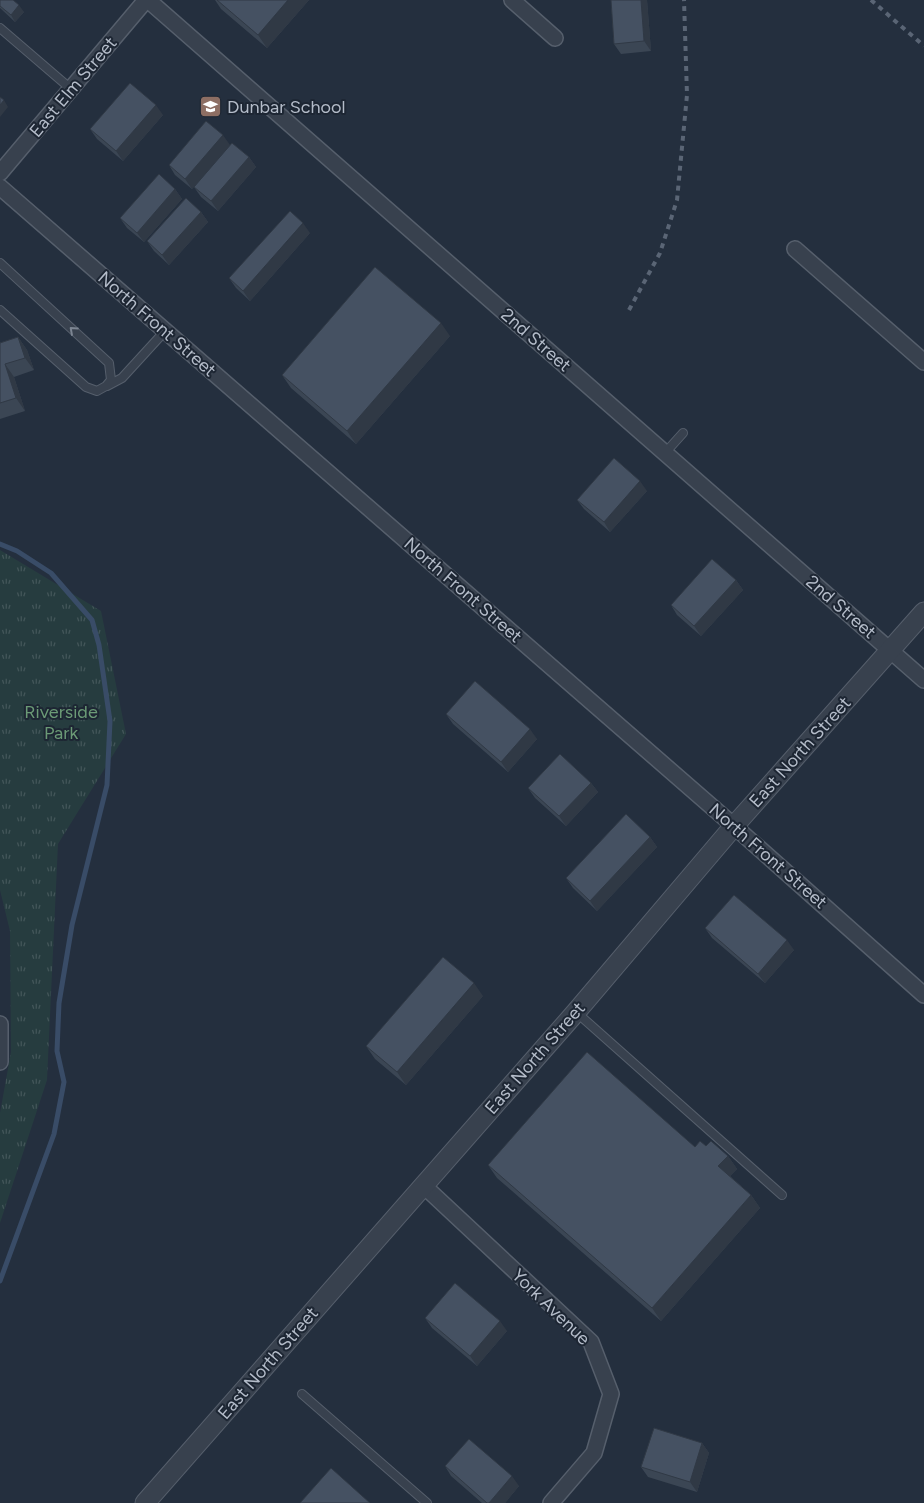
<svg xmlns="http://www.w3.org/2000/svg" width="924" height="1503" font-family="Figtree,sans-serif">
  <defs>
    <pattern id="park-tufts" width="24" height="20" patternUnits="userSpaceOnUse" patternTransform="scale(1.25)"><rect width="24" height="20" fill="#263c3f"/><path d="M3 7l-1-3M5 7V3M7 7l1-3M15 17l-1-3M17 17v-4M19 17l1-3" fill="none" stroke="#435659"/></pattern>
  </defs>
  <rect width="100%" height="100%" fill="#242f3e"/>
  <path fill="url(#park-tufts)" d="M 0,550 L 101,611 L 126,734 L 58,844 L 47,1080 L 0,1223 L 0,1113 L 11,1052 L 10,931 L 0,890 Z"/>
  <g fill="none" stroke-linecap="round" stroke-linejoin="round">
    <path stroke="#394c67" stroke-width="5" d="M 0,544 L 17,551 L 51,573 L 92,620 L 99,645 L 110,721 L 107,785 L 72,925 L 59,1003 L 57,1051 L 64,1082 L 54,1134 L 0,1281"/>
    <defs>
      <path id="service" d="M 0,28 L 71,89
        M 0,263 L 109,363 L 111,380 L 106,386 L 97,391 L 86,387 L 0,310
        M 107,386 L 122,378 L 165,331
        M 665,453 L 683,433
        M 576,1012 L 782,1195
        M 302,1394 L 427,1503"/>
      <path id="minor" d="M 148,0 L 924,680
        M 512,0 L 555,38
        M 0,173 L 146,0
        M 0,187 L 734,826 L 924,995
        M 795,249 L 924,362
        M 0,1024 L 0,1062
        M 424,1186 L 591,1342 L 611,1394 L 594,1453 L 551,1503"/>
      <path id="tertiary" d="M 145,1503 L 576,1012 L 734,826 L 924,612"/>
    </defs>
    <use href="#service" stroke="#565f6c" stroke-width="10"/>
    <use href="#minor" stroke="#565f6c" stroke-width="18"/>
    <use href="#tertiary" stroke="#565f6c" stroke-width="21"/>
    <use href="#service" stroke="#38414e" stroke-width="8"/>
    <use href="#minor" stroke="#38414e" stroke-width="15"/>
    <use href="#tertiary" stroke="#38414e" stroke-width="19"/>
    <path stroke="#5a6575" stroke-width="4" stroke-dasharray="5 5" stroke-linecap="butt" d="M 871,0 L 924,46
      M 629,310 L 660,253 L 677,200 L 687,95 L 684,0"/>
  </g>
  <path fill="#3b4654" d="M 0,0 L 24,12 L 15,22 L 0,8 Z
    M 215,0 L 309,0 L 267,48 L 221,9 Z
    M 611,0 L 647,0 L 651,51 L 621,54 L 614,44 Z
    M 163,115 L 123,161 L 97,139 L 90,129 Z
    M 230,145 L 192,189 L 175,175 L 169,165 Z
    M 249,157 L 256,167 L 218,211 L 201,197 L 194,187 Z
    M 175,189 L 182,199 L 144,242 L 127,228 L 120,218 Z
    M 201,212 L 208,222 L 169,265 L 154,251 L 147,241 Z
    M 310,233 L 250,301 L 236,288 L 229,278 Z
    M 450,336 L 356,444 L 291,388 L 282,375 Z
    M 18,337 L 27,350 L 34,370 L 14,377 L 25,411 L 0,419 L 0,343 Z
    M 647,491 L 610,532 L 584,509 L 577,500 Z
    M 736,580 L 743,590 L 701,636 L 677,615 L 671,605 Z
    M 446,714 L 537,739 L 508,772 L 453,724 Z
    M 591,783 L 598,792 L 566,826 L 535,798 L 528,788 Z
    M 650,837 L 657,847 L 597,911 L 573,888 L 566,878 Z
    M 705,928 L 794,950 L 765,983 L 712,938 Z
    M 483,996 L 406,1085 L 375,1059 L 366,1046 Z
    M 706,1146 L 728,1156 L 737,1169 L 730,1176 L 751,1195 L 760,1208 L 661,1321 L 497,1178 L 488,1165 Z
    M 425,1318 L 507,1331 L 477,1366 L 432,1328 Z
    M 702,1443 L 709,1453 L 697,1492 L 648,1477 L 641,1467 Z
    M 445,1466 L 519,1486 L 505,1503 L 482,1503 L 451,1476 Z"/>
  <path fill="#303945" d="M 288,0 L 309,0 L 267,48 L 258,35 Z
    M 641,0 L 647,0 L 651,51 L 644,41 Z
    M 19,5 L 24,12 L 15,22 L 11,15 Z
    M 4,100 L 8,107 L 0,117 L 0,105 Z
    M 156,105 L 163,115 L 123,161 L 116,151 Z
    M 223,135 L 230,145 L 192,189 L 185,179 Z
    M 249,157 L 256,167 L 218,211 L 211,201 Z
    M 175,189 L 182,199 L 144,242 L 137,233 Z
    M 201,212 L 208,222 L 169,265 L 162,255 Z
    M 303,223 L 310,233 L 250,301 L 243,291 Z
    M 441,323 L 450,336 L 356,444 L 347,431 Z
    M 18,337 L 27,350 L 34,370 L 25,358 Z
    M 5,364 L 14,377 L 25,411 L 16,398 Z
    M 640,481 L 647,491 L 610,532 L 604,522 Z
    M 736,580 L 743,590 L 701,636 L 694,626 Z
    M 530,729 L 537,739 L 508,772 L 501,762 Z
    M 591,783 L 598,792 L 566,826 L 559,816 Z
    M 650,837 L 657,847 L 597,911 L 590,901 Z
    M 787,940 L 794,950 L 765,983 L 758,974 Z
    M 474,983 L 483,996 L 406,1085 L 397,1072 Z
    M 728,1156 L 737,1169 L 727,1179 L 718,1166 Z
    M 751,1195 L 760,1208 L 661,1321 L 652,1308 Z
    M 500,1321 L 507,1331 L 477,1366 L 470,1356 Z
    M 702,1443 L 709,1453 L 697,1492 L 690,1482 Z
    M 512,1476 L 519,1486 L 505,1503 L 489,1503 Z"/>
  <path fill="#455162" stroke="#303945" d="M 0,0 L 13,0 L 19,5 L 11,15 L 0,6 Z
    M 217,0 L 288,0 L 258,35 Z
    M 611,0 L 641,0 L 644,41 L 614,44 Z
    M 130,83 L 156,105 L 116,151 L 90,129 Z
    M 0,97 L 4,100 L 0,105 Z
    M 206,121 L 223,135 L 185,179 L 169,165 Z
    M 232,143 L 249,157 L 211,201 L 194,187 Z
    M 159,174 L 175,189 L 137,233 L 120,218 Z
    M 186,198 L 201,212 L 162,255 L 147,241 Z
    M 290,211 L 303,223 L 243,291 L 229,278 Z
    M 375,267 L 441,323 L 347,431 L 282,375 Z
    M 18,337 L 25,358 L 5,364 L 16,398 L 0,403 L 0,343 Z
    M 614,458 L 640,481 L 604,522 L 577,500 Z
    M 712,559 L 736,580 L 694,626 L 671,605 Z
    M 475,681 L 530,729 L 501,762 L 446,714 Z
    M 560,754 L 591,783 L 559,816 L 528,788 Z
    M 626,814 L 650,837 L 590,901 L 566,878 Z
    M 734,895 L 787,940 L 758,974 L 705,928 Z
    M 443,957 L 474,983 L 397,1072 L 366,1046 Z
    M 587,1052 L 695,1147 L 700,1141 L 706,1146 L 711,1141 L 728,1156 L 718,1166 L 751,1195 L 652,1308 L 488,1165 Z
    M 455,1283 L 500,1321 L 470,1356 L 425,1318 Z
    M 654,1428 L 702,1443 L 690,1482 L 641,1467 Z
    M 469,1439 L 512,1476 L 489,1503 L 487,1503 L 445,1466 Z
    M 331,1468 L 370,1503 L 300,1503 Z"/>
  <defs><path id="oneway-chevron" d="M-2-3.5L2.5 0L-2 3.5" fill="none" stroke-width="1.6" stroke-linecap="round" stroke-linejoin="round" transform="scale(1.25)"/></defs>
  <use stroke="#7c8592" href="#oneway-chevron" transform="translate(73 330) rotate(-138)"/>
  <defs>
    <symbol id="school-square" viewBox="-11 -11 22 22"><rect x="-9" y="-9" width="18" height="18" rx="4" fill="#8d6e63" stroke="#1d2633"/><path d="M0-5L7-2L0 1L-7-2ZM-4 1L0 2.5L4 1V4Q0 6-4 4Z" fill="#fff"/></symbol>
  </defs>
  <g fill-rule="evenodd">
    <use href="#school-square" x="198" y="94" width="25" height="25"/>
  </g>
  <g text-anchor="middle" stroke-width="4" stroke-linejoin="round" paint-order="stroke">
    <g font-size="18" fill="#b4bcc9" stroke="#1d2633">
      <text transform="translate(73 87) rotate(-50)" y="6">East Elm Street</text>
      <text transform="translate(157 324) rotate(41)" y="6">North Front Street</text>
      <text transform="translate(536 340) rotate(41)" y="6">2nd Street</text>
      <text transform="translate(463 590) rotate(41)" y="6">North Front Street</text>
      <text transform="translate(841 607) rotate(41)" y="6">2nd Street</text>
      <text transform="translate(800 752) rotate(-48)" y="6">East North Street</text>
      <text transform="translate(768 856) rotate(41)" y="6">North Front Street</text>
      <text transform="translate(535 1058) rotate(-49)" y="6">East North Street</text>
      <text transform="translate(551 1307) rotate(44)" y="6">York Avenue</text>
      <text transform="translate(268 1363) rotate(-49)" y="6">East North Street</text>
    </g>
    <g font-size="18" fill="#b4bcc9" stroke="#1d2633" text-anchor="start">
      <text x="227" y="113">Dunbar School</text>
    </g>
    <g font-size="18" fill="#6b9a76" stroke="#1d2633">
      <text x="61" y="718">Riverside<tspan x="61" dy="21">Park</tspan></text>
    </g>
  </g>
</svg>
